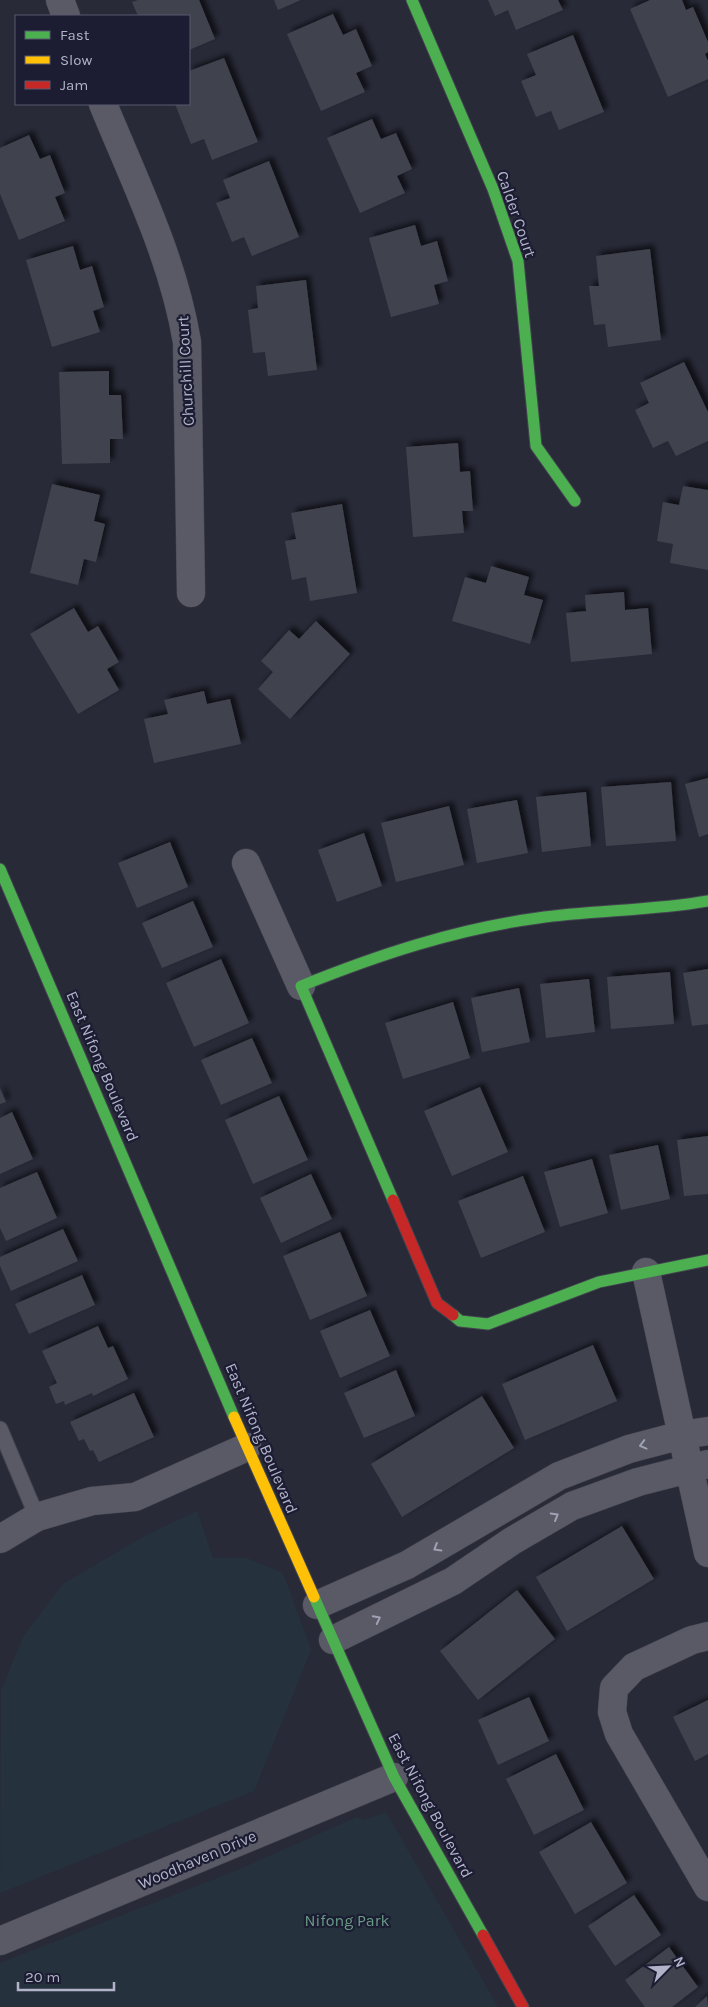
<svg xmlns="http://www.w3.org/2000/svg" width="708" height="2007" font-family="Karla,sans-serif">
  <defs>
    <filter id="shadow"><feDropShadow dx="4.5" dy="-4.5" stdDeviation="2.5" flood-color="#0009"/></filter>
  </defs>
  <rect width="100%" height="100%" fill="#282a38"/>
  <path fill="#25323e" d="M 197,1511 L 213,1558 L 247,1558 L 283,1573 L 311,1650 L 254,1791 L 0,1893 L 1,1690 L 24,1635 L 63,1584 L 146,1535 Z
    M 386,1812 L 498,2007 L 0,2007 L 0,1963 L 235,1871 L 357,1817 L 365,1820 Z"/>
  <path fill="#40424e" filter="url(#shadow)" d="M 138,0 L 199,0 L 215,39 L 189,50 L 189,16 L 138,16 L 132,2 Z
    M 274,0 L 301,0 L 278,10 Z
    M 488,0 L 558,0 L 563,10 L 516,30 L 508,10 L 495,16 Z
    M 650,0 L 682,0 L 686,10 L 693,7 L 708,42 L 708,52 L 705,54 L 708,61 L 708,79 L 668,97 L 630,9 Z
    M 333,14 L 343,35 L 356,29 L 372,66 L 356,73 L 365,92 L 321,111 L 287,34 Z
    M 573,35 L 604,112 L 559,130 L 551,111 L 536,117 L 521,81 L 536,75 L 527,54 Z
    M 224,58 L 258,142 L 212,160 L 204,139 L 191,144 L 175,104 L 189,104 L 189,71 Z
    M 372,119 L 381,139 L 396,133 L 412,169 L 397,176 L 405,193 L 360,213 L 327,138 Z
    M 29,135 L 40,159 L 50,155 L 65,193 L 55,197 L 65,221 L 19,240 L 0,194 L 0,148 Z
    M 269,161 L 299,237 L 252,256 L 244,237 L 232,242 L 216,203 L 230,198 L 223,180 Z
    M 415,225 L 421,246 L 437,241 L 448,281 L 434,285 L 439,304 L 391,317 L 369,238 Z
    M 73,246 L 80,270 L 92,266 L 104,307 L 93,311 L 100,332 L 52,347 L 26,260 Z
    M 650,249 L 661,340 L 608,347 L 605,324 L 594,325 L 589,286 L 599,286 L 596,256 Z
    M 306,280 L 317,370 L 268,376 L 265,352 L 253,353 L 248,310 L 258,308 L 256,286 Z
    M 684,362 L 708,412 L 708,441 L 676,456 L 668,441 L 653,448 L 635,410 L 649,403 L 640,383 Z
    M 109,371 L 109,395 L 121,395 L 123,439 L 110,439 L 110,463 L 62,464 L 59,372 Z
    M 458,443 L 460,472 L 470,471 L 473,511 L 462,511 L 464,533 L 413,537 L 406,447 Z
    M 52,484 L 100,495 L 94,521 L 105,524 L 96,562 L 84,559 L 78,585 L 30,573 Z
    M 683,486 L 708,490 L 708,570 L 670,563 L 673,544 L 657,541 L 663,502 L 679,505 Z
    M 342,504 L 357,593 L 310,601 L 306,577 L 292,580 L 285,541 L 296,539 L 291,513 Z
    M 491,566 L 529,577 L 524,595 L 543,600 L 530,644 L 452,621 L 465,577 L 486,583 Z
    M 624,592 L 625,610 L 648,608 L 652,654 L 571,662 L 566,613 L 586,611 L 585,595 Z
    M 74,608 L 88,632 L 98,626 L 119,662 L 107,669 L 119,690 L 78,714 L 30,634 Z
    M 316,621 L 350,654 L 290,719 L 258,689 L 273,672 L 261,661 L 289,630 L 299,639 Z
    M 204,691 L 207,704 L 230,699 L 241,744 L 154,763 L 144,719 L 168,714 L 164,700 Z
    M 708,778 L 708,834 L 699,837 L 685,784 Z
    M 671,782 L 676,841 L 606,846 L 601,787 Z
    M 586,792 L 591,846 L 542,852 L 536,797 Z
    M 517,800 L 528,853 L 477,863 L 467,809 Z
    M 449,806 L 464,865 L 396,882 L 381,823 Z
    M 364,833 L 382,886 L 337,902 L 318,850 Z
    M 170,842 L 188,887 L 137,908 L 118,863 Z
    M 193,901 L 213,947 L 162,968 L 142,923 Z
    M 221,959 L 249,1023 L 194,1047 L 166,983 Z
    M 708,969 L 708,1024 L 692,1026 L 683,973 Z
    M 670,972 L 674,1024 L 611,1029 L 607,977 Z
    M 589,979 L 595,1032 L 546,1038 L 540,984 Z
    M 519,988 L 530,1042 L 482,1052 L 471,998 Z
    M 453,1002 L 470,1058 L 403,1079 L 385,1023 Z
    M 252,1038 L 272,1083 L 221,1105 L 201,1060 Z
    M 480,1087 L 508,1152 L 452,1176 L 424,1111 Z
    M 0,1088 L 6,1102 L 0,1104 Z
    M 279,1096 L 308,1160 L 253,1184 L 225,1120 Z
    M 12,1112 L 33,1159 L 0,1174 L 0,1118 Z
    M 708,1136 L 708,1194 L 684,1196 L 677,1140 Z
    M 658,1145 L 670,1199 L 621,1210 L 609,1155 Z
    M 592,1159 L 608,1213 L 560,1227 L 544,1172 Z
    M 37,1172 L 57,1218 L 6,1241 L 0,1228 L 0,1188 Z
    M 311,1174 L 332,1219 L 281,1243 L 260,1198 Z
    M 523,1176 L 545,1232 L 481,1258 L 458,1201 Z
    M 63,1229 L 78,1261 L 11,1291 L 0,1266 L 0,1257 Z
    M 340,1232 L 367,1296 L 310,1320 L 283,1256 Z
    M 82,1275 L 95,1305 L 29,1334 L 15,1304 Z
    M 370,1310 L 390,1356 L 340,1378 L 320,1331 Z
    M 98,1326 L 108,1348 L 113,1346 L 128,1379 L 93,1396 L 92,1393 L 65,1405 L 64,1401 L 56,1404 L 49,1387 L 57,1383 L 42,1351 Z
    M 593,1345 L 617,1401 L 525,1440 L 502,1384 Z
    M 396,1370 L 415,1416 L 364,1438 L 344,1393 Z
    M 134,1393 L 154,1437 L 99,1462 L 93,1450 L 90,1451 L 84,1439 L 79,1441 L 70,1422 Z
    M 482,1396 L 514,1448 L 402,1517 L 371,1464 Z
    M 622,1526 L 654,1579 L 567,1631 L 536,1577 Z
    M 517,1590 L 555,1639 L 478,1700 L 440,1651 Z
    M 529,1697 L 549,1741 L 498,1765 L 478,1720 Z
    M 708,1700 L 708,1754 L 695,1761 L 673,1717 Z
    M 556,1754 L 584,1810 L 534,1835 L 506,1779 Z
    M 591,1822 L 627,1883 L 575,1914 L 539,1852 Z
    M 634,1895 L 661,1935 L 615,1966 L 588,1926 Z
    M 669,1947 L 698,1987 L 672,2007 L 645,2007 L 625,1980 Z
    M 707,1996 L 708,2007 L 695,2007 Z"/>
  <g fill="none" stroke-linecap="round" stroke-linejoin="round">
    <defs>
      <path id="lane" d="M 0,1429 L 37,1517"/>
      <path id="street" d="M 60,0 L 66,16
        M 103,104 C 135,182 173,258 187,342 L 191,593
        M 246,863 L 301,986
        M 646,1272 L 708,1553
        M 0,1539 L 37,1517 L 92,1501 L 135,1497 L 247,1447
        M 317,1605 L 407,1565 L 559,1476 L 629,1449 L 682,1435 L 708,1431
        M 708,1636 L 692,1640 L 634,1667 L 614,1688 L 612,1712 L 619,1734 L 708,1887
        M 333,1640 L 453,1581 L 512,1541 L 572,1506 L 638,1482 L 708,1464
        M 0,1941 L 394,1777"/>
      <path id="fast" d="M 412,0 L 493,189 L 518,261 L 536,446 L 575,501
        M 0,869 L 234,1417
        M 393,1200 L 301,986 C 378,955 456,929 538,918 C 594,910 652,911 708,901
        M 453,1315 L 460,1321 L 488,1324 L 599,1282 L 708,1260
        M 314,1597 L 394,1777 L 483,1935"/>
      <path id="slow" d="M 234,1417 L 314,1597"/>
      <path id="jam" d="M 393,1200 L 437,1303 L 453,1315
        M 483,1935 L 523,2007"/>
    </defs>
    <use href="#lane" stroke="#43444f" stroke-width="17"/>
    <use href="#street" stroke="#43444f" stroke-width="29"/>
    <use href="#fast" stroke="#43444f" stroke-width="13"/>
    <use href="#slow" stroke="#43444f" stroke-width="13"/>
    <use href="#jam" stroke="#43444f" stroke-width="13"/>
    <use href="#lane" stroke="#595a66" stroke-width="15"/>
    <use href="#street" stroke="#595a66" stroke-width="28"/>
    <use href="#fast" stroke="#4caf50" stroke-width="11"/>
    <use href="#slow" stroke="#ffc107" stroke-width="11"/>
    <use href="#jam" stroke="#c62828" stroke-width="11"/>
  </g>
  <defs><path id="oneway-chevron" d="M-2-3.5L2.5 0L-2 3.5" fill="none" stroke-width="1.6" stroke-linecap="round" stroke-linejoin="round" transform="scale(1.25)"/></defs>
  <g stroke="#a0a1b5">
    <use href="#oneway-chevron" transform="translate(643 1445) rotate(165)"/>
    <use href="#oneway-chevron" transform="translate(555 1516) rotate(-30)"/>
    <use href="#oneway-chevron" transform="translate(437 1548) rotate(149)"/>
    <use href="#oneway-chevron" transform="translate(377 1619) rotate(-27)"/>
  </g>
  <g text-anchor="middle" stroke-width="4.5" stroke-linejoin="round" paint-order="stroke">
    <g font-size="16" fill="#b2b3c9" stroke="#1c1d33">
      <text transform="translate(517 214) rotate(71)" y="6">Calder Court</text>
      <text transform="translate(185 371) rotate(-93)" y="6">Churchill Court</text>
      <text transform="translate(103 1066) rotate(67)" y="6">East Nifong Boulevard</text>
      <text transform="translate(262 1438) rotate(67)" y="6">East Nifong Boulevard</text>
      <text transform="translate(431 1805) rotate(62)" y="6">East Nifong Boulevard</text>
      <text transform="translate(197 1859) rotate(-23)" y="6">Woodhaven Drive</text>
    </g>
    <g font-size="16" fill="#689c85" stroke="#1c1d33">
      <text x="347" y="1926">Nifong Park</text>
    </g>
  </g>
  <rect x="15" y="15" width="175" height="90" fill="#1c1d33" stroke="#58596f"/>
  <rect x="25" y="31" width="25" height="8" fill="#4caf50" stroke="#58596f"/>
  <text x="60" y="40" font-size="15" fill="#b2b3c9">Fast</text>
  <rect x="25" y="56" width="25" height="8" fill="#ffc107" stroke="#58596f"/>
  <text x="60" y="65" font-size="15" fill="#b2b3c9">Slow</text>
  <rect x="25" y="81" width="25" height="8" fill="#c62828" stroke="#58596f"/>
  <text x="60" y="90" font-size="15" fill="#b2b3c9">Jam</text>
  <g transform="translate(668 1967) rotate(66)" stroke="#1c1d33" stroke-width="4" paint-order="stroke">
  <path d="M0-4L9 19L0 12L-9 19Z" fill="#b2b3c9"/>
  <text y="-8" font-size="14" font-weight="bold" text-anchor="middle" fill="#b2b3c9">N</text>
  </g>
  <path d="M18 1982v8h96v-8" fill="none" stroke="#b2b3c9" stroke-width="2.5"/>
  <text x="25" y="1982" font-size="15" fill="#b2b3c9" stroke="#1c1d33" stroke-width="4" paint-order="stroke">20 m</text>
</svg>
